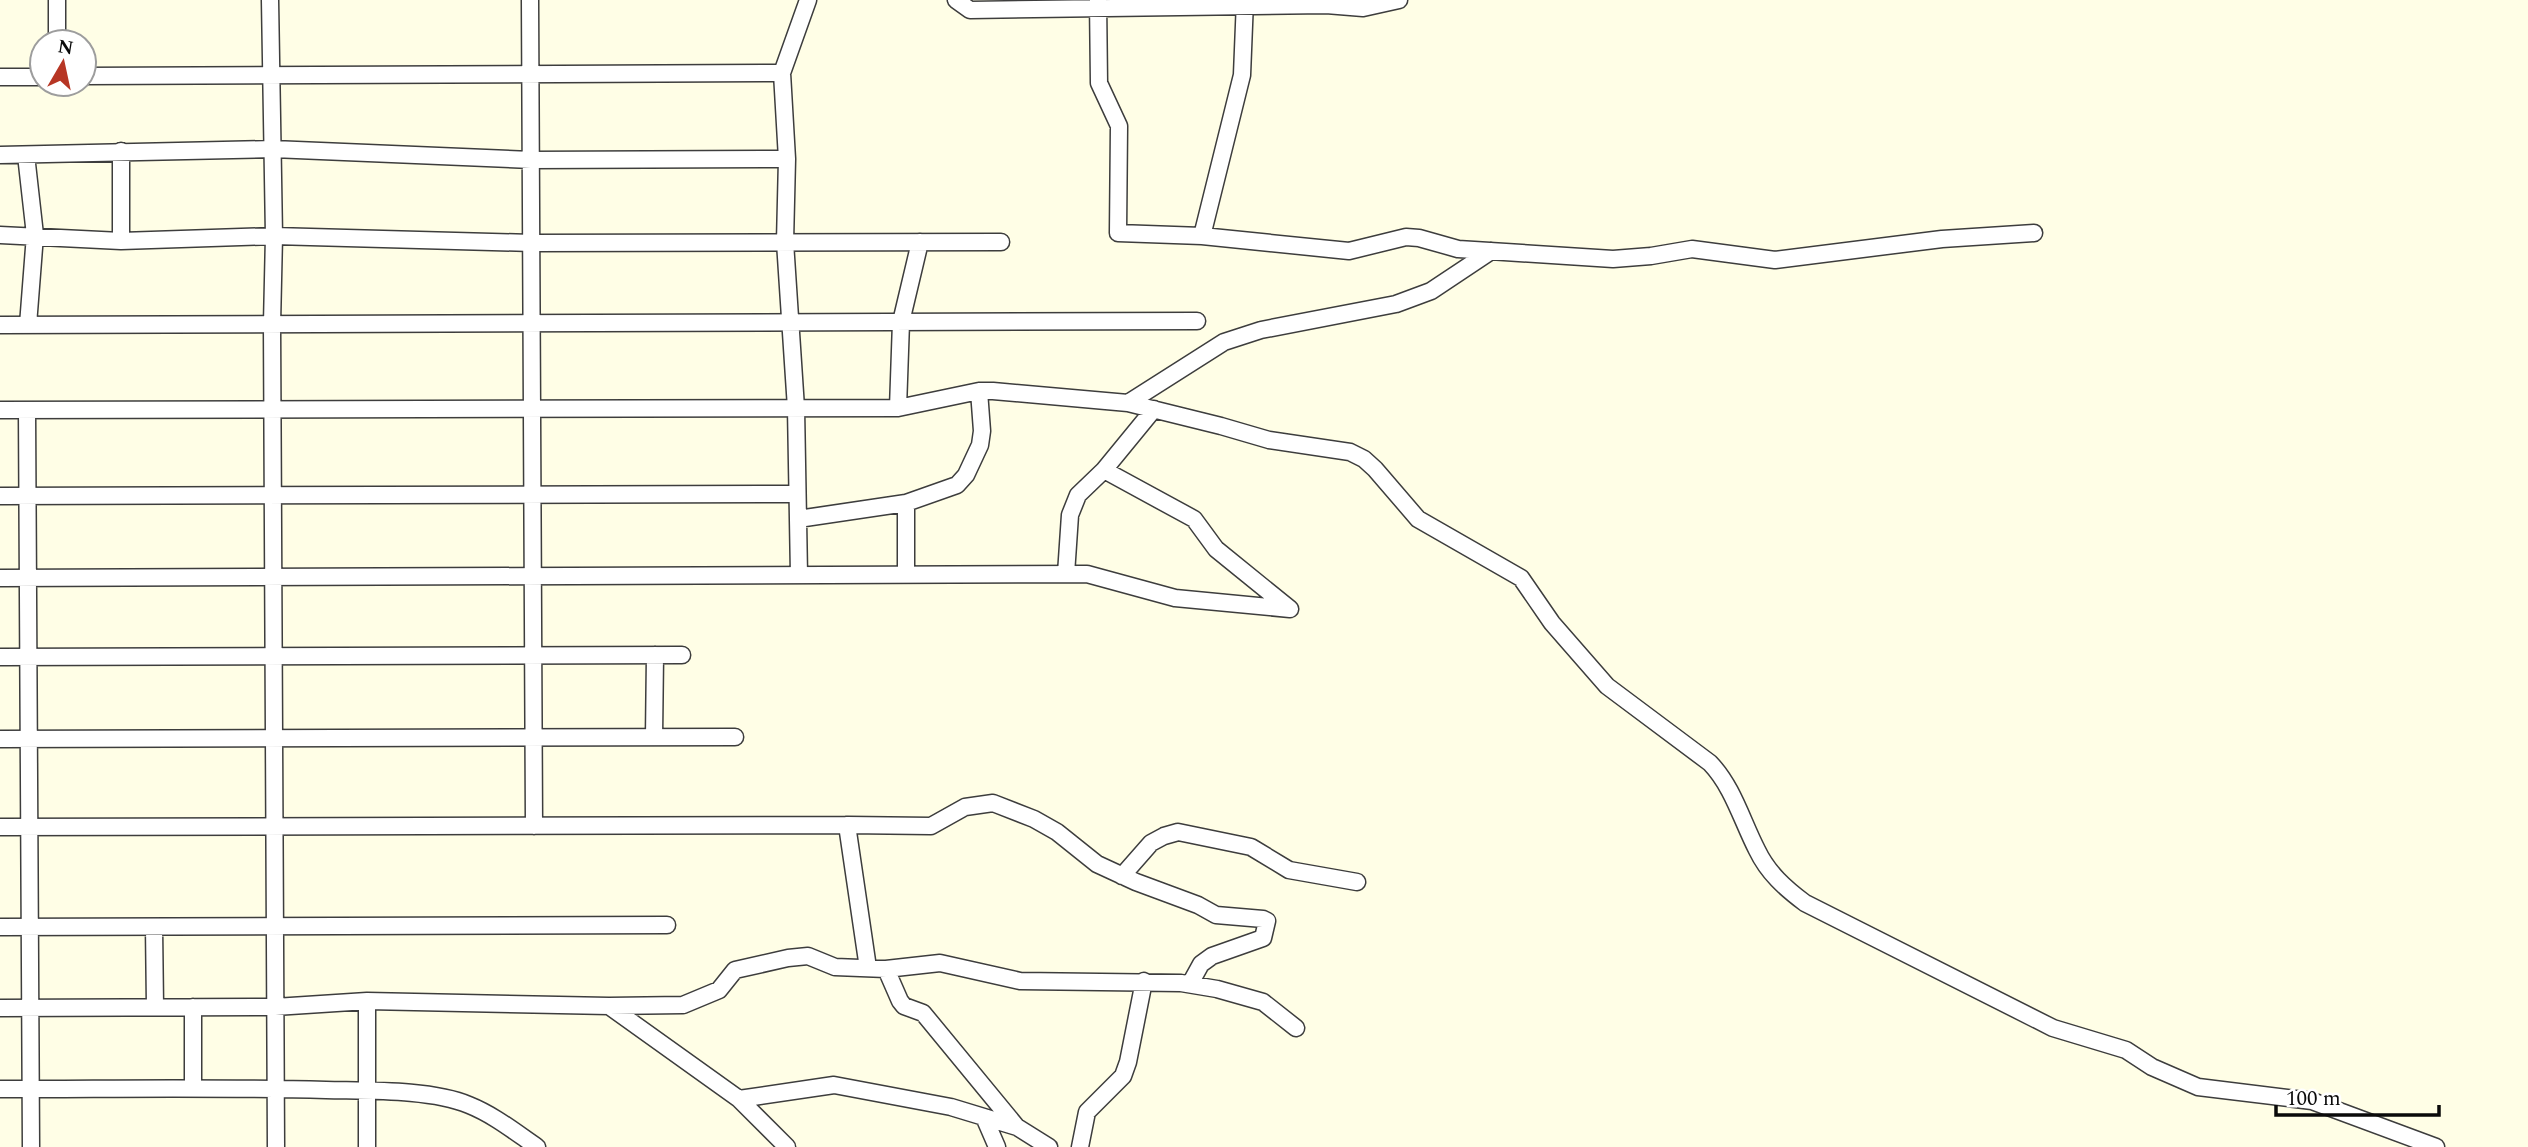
<svg xmlns="http://www.w3.org/2000/svg" width="2528" height="1147" font-family="Spectral,serif">
  <rect width="100%" height="100%" fill="#fffee6"/>
  <g fill="none" stroke-linecap="round" stroke-linejoin="round">
    <defs>
      <path id="minor" d="M 57,0 L 57,42
        M 270,0 L 274,236 L 272,324 L 276,1147
        M 530,0 L 534,826
        M 956,0 L 970,10 L 1326,5 L 1363,8 L 1399,0
        M 1098,0 L 1099,83 L 1119,126 L 1118,233 L 1202,236 L 1349,251 L 1406,237 L 1419,238 L 1458,249 L 1474,250 L 1613,259 L 1651,256 L 1692,249 L 1775,260 L 1942,239 L 2034,233
        M 84,76 L 782,73
        M 0,77 L 42,77
        M 0,155 L 273,149 L 531,160 L 787,159
        M 26,155 L 35,235 L 28,325
        M 0,235 L 121,241 L 274,236 L 532,243 L 1001,242
        M 1202,236 L 1242,75 L 1245,0
        M 121,241 L 121,151
        M 0,325 L 1197,321
        M 1128,403 L 1224,342 L 1261,330 L 1396,304 L 1431,291 L 1491,251
        M 898,408 L 901,322 L 920,242
        M 0,410 L 898,408 L 979,391 L 993,391 L 1128,403 L 1221,426 L 1269,440 L 1350,452 L 1364,459 L 1375,469 L 1418,519 L 1521,578 L 1552,623 L 1607,686 L 1710,763 C 1733,787 1742,821 1757,850 C 1768,873 1785,888 1805,903 L 2053,1028 L 2126,1050 L 2152,1067 L 2198,1087 L 2312,1101 L 2436,1147
        M 27,410 L 31,1147
        M 1104,470 L 1194,519 L 1216,549 L 1290,609
        M 0,496 L 797,494
        M 906,503 L 906,575
        M 798,519 L 906,503 L 957,485 L 966,475 L 980,445 L 982,431 L 979,391
        M 1066,574 L 1070,515 L 1078,495 L 1104,470 L 1154,409
        M 799,575 L 796,408 L 785,242 L 787,159 L 782,73 L 808,0
        M 0,578 L 1087,574 L 1175,598 L 1290,609
        M 0,657 L 682,655
        M 654,737 L 655,655
        M 0,739 L 735,737
        M 0,827 L 847,825
        M 1122,876 L 1151,843 L 1164,836 L 1178,832 L 1251,847 L 1289,870 L 1357,882
        M 0,927 L 667,925
        M 154,927 L 155,1007
        M 868,968 L 847,825 L 931,826 L 965,807 L 993,803 L 1034,819 L 1057,832 L 1097,864 L 1136,882 L 1198,905 L 1216,915 L 1263,919 L 1267,921 L 1263,938 L 1212,956 L 1201,964 L 1190,984
        M 886,969 L 900,1001 L 904,1006 L 923,1013 L 1016,1126
        M 367,1001 L 367,1147
        M 609,1006 L 739,1099 L 834,1085 L 951,1107 L 1017,1127 L 1049,1147
        M 193,1007 L 193,1088
        M 0,1008 L 275,1007 L 367,1001 L 609,1006 L 683,1005 L 719,990 L 735,970 L 788,958 L 808,956 L 835,967 L 886,969 L 940,963 L 1020,981 L 1181,983 L 1217,989 L 1263,1002 L 1296,1028
        M 0,1089 C 109,1089 217,1087 326,1090 C 368,1091 431,1089 469,1105 C 494,1115 515,1132 537,1147
        M 739,1099 L 787,1147
        M 984,1117 L 997,1147
        M 1080,1147 L 1087,1112 L 1123,1076 L 1128,1062 L 1144,981"/>
    </defs>
    <use href="#minor" stroke="#3d3d3d" stroke-width="19"/>
    <use href="#minor" stroke="#fff" stroke-width="16"/>
  </g>
  <g transform="translate(63 63) rotate(9)"><circle r="33" fill="#ffffff" stroke="#9d9d9d" stroke-width="2"/>
  <path d="M0-5L12 26L0 18L-12 26Z" fill="#b73624"/>
  <text y="-10" font-size="19" font-weight="bold" text-anchor="middle" fill="#0a0a0a">N</text>
  </g>
  <path d="M2276 1105v10h163v-10" fill="none" stroke="#0a0a0a" stroke-width="3.5"/>
  <text x="2286" y="1105" font-size="21" fill="#0a0a0a" stroke="#ffffff" stroke-width="5" paint-order="stroke">100 m</text>
</svg>
